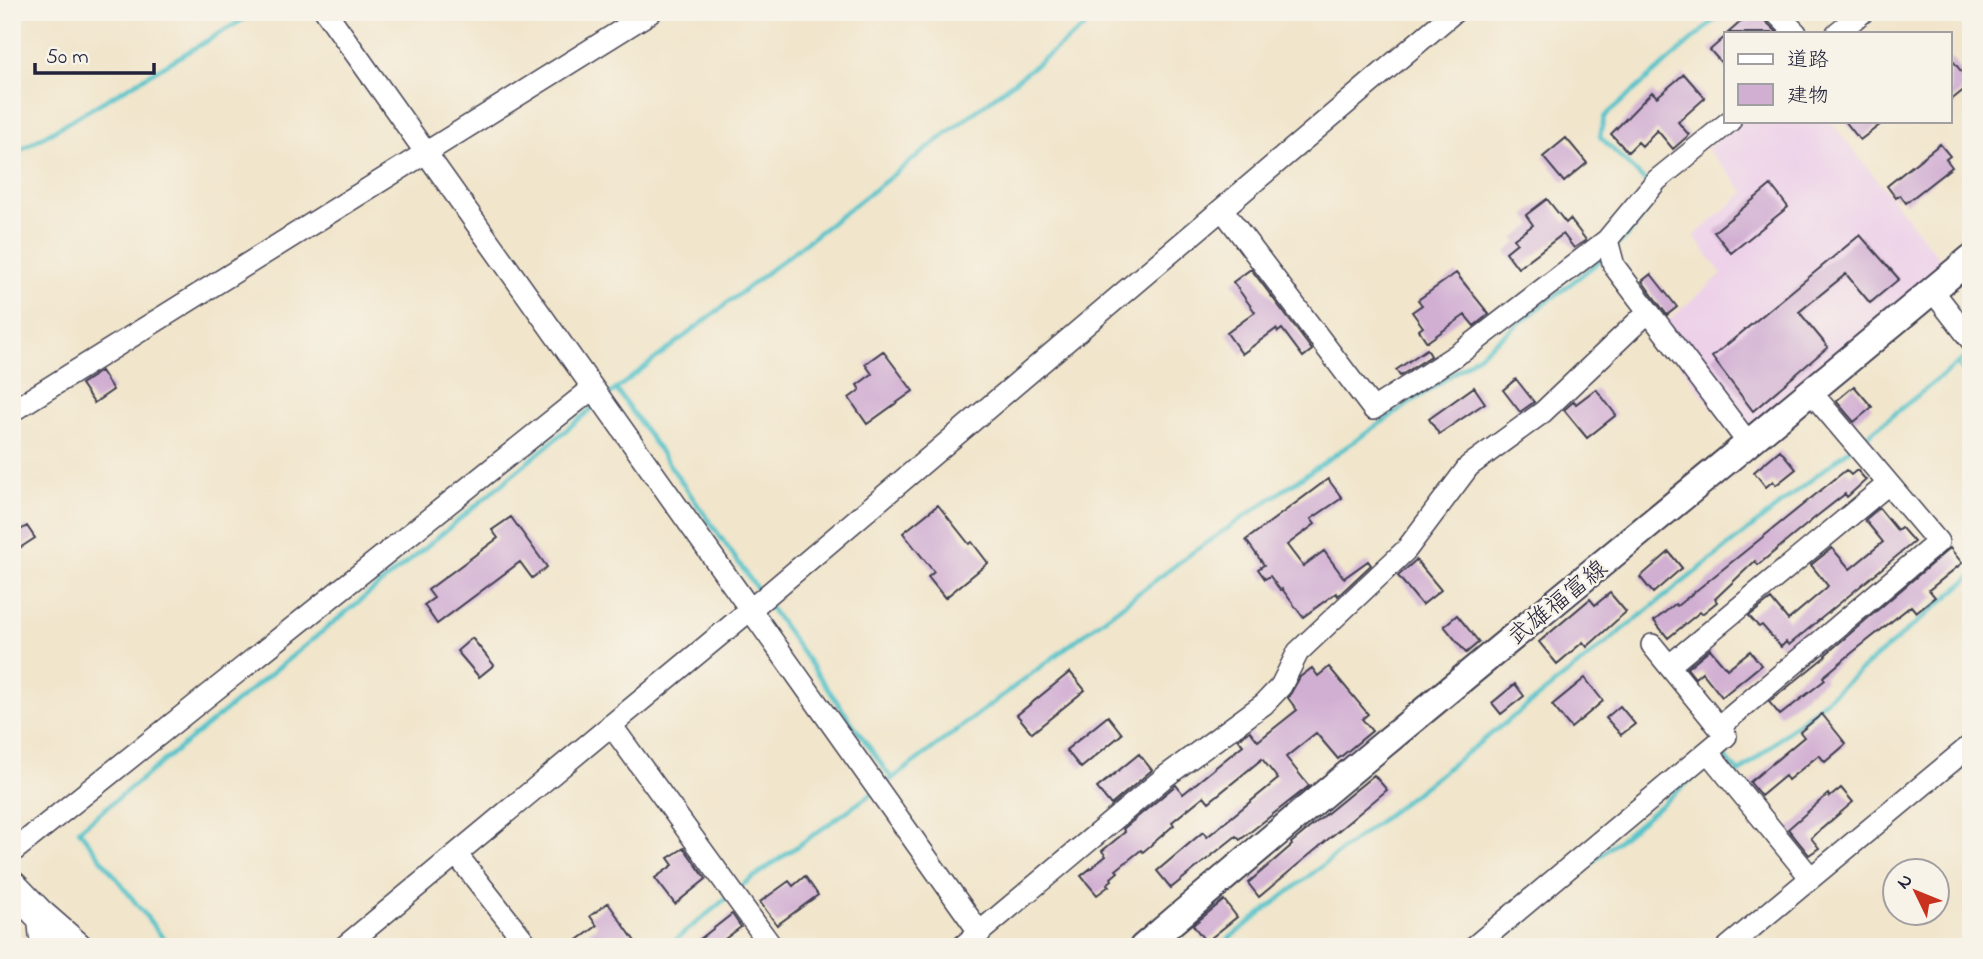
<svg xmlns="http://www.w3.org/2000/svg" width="1983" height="959" font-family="'Indie Flower','Klee One',sans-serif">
  <rect width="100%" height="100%" fill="#f7f3e8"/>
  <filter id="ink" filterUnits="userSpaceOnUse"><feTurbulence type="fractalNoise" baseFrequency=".0143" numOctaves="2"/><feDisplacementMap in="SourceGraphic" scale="14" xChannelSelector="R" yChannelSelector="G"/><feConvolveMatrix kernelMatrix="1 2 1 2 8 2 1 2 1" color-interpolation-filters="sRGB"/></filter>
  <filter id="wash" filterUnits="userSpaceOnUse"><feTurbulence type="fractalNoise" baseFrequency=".00686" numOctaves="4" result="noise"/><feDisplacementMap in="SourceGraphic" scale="28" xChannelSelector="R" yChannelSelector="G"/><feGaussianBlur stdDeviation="1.57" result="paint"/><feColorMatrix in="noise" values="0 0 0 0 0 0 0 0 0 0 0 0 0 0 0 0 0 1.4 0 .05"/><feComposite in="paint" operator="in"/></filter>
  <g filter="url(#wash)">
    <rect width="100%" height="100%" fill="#f1e5cb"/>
    <path fill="#edd1e9" d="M 1740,121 L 1830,121 L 1945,265 L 1735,439 L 1656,331 L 1722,274 L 1694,236 L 1745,192 L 1707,149 Z"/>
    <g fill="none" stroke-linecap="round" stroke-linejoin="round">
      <path stroke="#55c3ca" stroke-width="4.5" d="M 12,155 L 256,12
        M 1646,182 L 1600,137 L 1604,117 L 1724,12
        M 1616,246 L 1632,231 L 1646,209
        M 1957,364 L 1971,381
        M 616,389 L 760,593
        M 606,397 L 1104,12
        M 1859,442 L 1971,353
        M 767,603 L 892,779
        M 1720,756 L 1723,754 L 1739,773 L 1971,577
        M 884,785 L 1193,552 L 1464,366 L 1605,257
        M 738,888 L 874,792
        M 1521,922 L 1710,764
        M 170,947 L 79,830 L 448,529 L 596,405
        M 667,947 L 729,896
        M 1218,947 L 1532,702 L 1850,449"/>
    </g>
    <g id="blocks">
      <path fill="#d1afd3" d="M 1738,12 L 1762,12 L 1765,21 L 1778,33 L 1728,33 L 1744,19 Z
        M 1726,36 L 1726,68 L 1710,50 Z
        M 1950,57 L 1971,84 L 1950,101 Z
        M 1684,74 L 1705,98 L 1678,122 L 1689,135 L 1673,149 L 1657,130 L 1642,146 L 1638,142 L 1628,152 L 1611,134 L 1652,92 L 1657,97 Z
        M 1845,121 L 1885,121 L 1860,140 Z
        M 1566,138 L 1587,163 L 1564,182 L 1543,157 Z
        M 1940,144 L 1950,156 L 1946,159 L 1952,167 L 1906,203 L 1900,195 L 1896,198 L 1887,186 Z
        M 1771,185 L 1788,207 L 1731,253 L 1714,232 Z
        M 1547,199 L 1566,223 L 1570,219 L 1586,240 L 1574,248 L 1563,234 L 1518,268 L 1506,252 L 1517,243 L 1514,239 L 1533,225 L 1526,215 Z
        M 1860,235 L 1899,279 L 1870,303 L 1846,274 L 1799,312 L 1828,347 L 1753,411 L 1712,357 Z
        M 1251,269 L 1312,350 L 1303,357 L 1282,329 L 1278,332 L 1276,329 L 1242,354 L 1227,333 L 1255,312 L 1233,282 Z
        M 1456,273 L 1489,314 L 1474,326 L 1465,315 L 1427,342 L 1419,330 L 1423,327 L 1412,312 L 1422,305 L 1418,300 Z
        M 1651,274 L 1677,307 L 1667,315 L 1642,281 Z
        M 1427,349 L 1431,356 L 1400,376 L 1396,370 Z
        M 883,351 L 913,391 L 867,424 L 849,398 L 860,390 L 857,385 L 872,374 L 865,364 Z
        M 101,371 L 113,390 L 94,403 L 81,384 Z
        M 1516,379 L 1534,402 L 1520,412 L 1503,390 Z
        M 1854,386 L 1872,407 L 1854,422 L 1836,401 Z
        M 1474,387 L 1485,403 L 1439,434 L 1429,419 Z
        M 1596,389 L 1616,415 L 1587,438 L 1564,410 L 1574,401 L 1576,404 Z
        M 1780,450 L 1796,469 L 1776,485 L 1773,481 L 1766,487 L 1754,472 Z
        M 1846,470 L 1851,475 L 1857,470 L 1866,480 L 1847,497 L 1845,494 L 1817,516 L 1758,565 L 1755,561 L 1715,599 L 1717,602 L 1702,614 L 1700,612 L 1668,638 L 1654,621 L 1675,604 L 1677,606 Z
        M 1328,479 L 1342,498 L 1311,519 L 1315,524 L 1287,545 L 1303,566 L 1324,551 L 1344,578 L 1368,561 L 1371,565 L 1338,596 L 1336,593 L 1303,617 L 1282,589 L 1280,590 L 1270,576 L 1265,579 L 1258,569 L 1264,565 L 1246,540 Z
        M 938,505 L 969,544 L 972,542 L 988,563 L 945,598 L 928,577 L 934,572 L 903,533 Z
        M 1879,508 L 1897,530 L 1901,527 L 1914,542 L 1789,645 L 1786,642 L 1781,647 L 1762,625 L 1759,627 L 1749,616 L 1771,599 L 1788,620 L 1825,589 L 1828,586 L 1811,565 L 1832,548 L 1850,569 L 1883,542 L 1865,520 Z
        M 511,517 L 547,567 L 532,578 L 520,562 L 437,624 L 424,605 L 434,598 L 428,590 L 498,538 L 492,530 Z
        M 27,526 L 35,538 L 12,553 L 12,535 Z
        M 1950,548 L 1962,563 L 1929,590 L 1935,597 L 1916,612 L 1911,606 L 1853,652 L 1823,677 L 1825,680 L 1780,715 L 1769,702 L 1826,656 L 1825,655 Z
        M 1669,552 L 1682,568 L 1653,593 L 1640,577 Z
        M 1416,560 L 1441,590 L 1422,605 L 1398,576 Z
        M 1610,593 L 1626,612 L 1587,647 L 1583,642 L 1557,664 L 1539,642 L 1590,599 L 1595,605 Z
        M 1457,615 L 1479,642 L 1466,653 L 1444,626 Z
        M 472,638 L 494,665 L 479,677 L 457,651 Z
        M 1710,649 L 1727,669 L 1750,651 L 1761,665 L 1722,697 L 1702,672 L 1695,678 L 1687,668 Z
        M 1329,667 L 1368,714 L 1362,719 L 1372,731 L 1338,759 L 1316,733 L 1286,757 L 1309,786 L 1240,840 L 1236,836 L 1171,888 L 1157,871 L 1203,832 L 1207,837 L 1278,779 L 1262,759 L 1209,802 L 1204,796 L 1172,822 L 1174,825 L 1143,852 L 1141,850 L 1116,870 L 1118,872 L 1111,878 L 1112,880 L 1107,884 L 1109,886 L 1097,895 L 1081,876 L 1106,856 L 1102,851 L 1125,832 L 1123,829 L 1176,785 L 1183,794 L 1243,745 L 1238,739 L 1250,731 L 1258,741 L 1297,710 L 1288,698 L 1300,677 L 1312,668 L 1318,676 Z
        M 1070,672 L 1085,690 L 1032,733 L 1017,715 Z
        M 1585,678 L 1603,701 L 1571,728 L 1552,705 Z
        M 1515,684 L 1524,696 L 1501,714 L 1492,703 Z
        M 1620,706 L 1635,724 L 1621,735 L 1606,718 Z
        M 1822,714 L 1846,744 L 1825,762 L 1819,755 L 1788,780 L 1785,776 L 1761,796 L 1750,782 L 1804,737 L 1800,732 Z
        M 1108,716 L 1122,734 L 1081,768 L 1066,750 Z
        M 1139,754 L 1152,770 L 1111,805 L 1097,788 Z
        M 1374,775 L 1387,790 L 1259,897 L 1248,883 L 1292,845 L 1291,843 Z
        M 1841,788 L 1853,802 L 1811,838 L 1819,848 L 1809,855 L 1788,829 L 1828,794 L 1830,797 Z
        M 684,848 L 706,879 L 675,904 L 655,878 L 673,865 L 668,858 Z
        M 805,876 L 818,895 L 777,925 L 760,902 L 789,881 L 793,886 Z
        M 1224,900 L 1237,917 L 1206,942 L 1193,925 Z
        M 608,903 L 639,947 L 568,947 L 597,926 L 590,916 Z
        M 732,914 L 741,927 L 714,947 L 690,947 Z"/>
    </g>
  </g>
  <g filter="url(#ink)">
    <use href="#blocks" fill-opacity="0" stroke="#413f51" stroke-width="2"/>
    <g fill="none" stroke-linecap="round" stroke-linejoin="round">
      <defs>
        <path id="minor" d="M 326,12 L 980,933
          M 1775,12 L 1796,33
          M 1837,33 L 1863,12
          M 1222,209 L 1373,409 L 1464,350 L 1607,240 L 1657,180 L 1730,121
          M 1607,240 L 1614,266 L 1749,444
          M 1932,290 L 1971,340
          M 12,411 L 651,12
          M 1670,665 L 1888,484
          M 611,725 L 772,947
          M 1719,727 L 1938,542 L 1811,392
          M 1708,752 L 1811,878
          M 12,852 L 593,388
          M 457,855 L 529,947
          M 38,913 L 40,935 L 49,947
          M 344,947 L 750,610 L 1454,12
          M 962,947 L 1166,776 L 1264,704 L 1281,686 L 1298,652 L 1406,550 L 1469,466 L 1543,412 L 1648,312
          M 1474,947 L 1726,736 L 1652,645
          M 1728,947 L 1971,745"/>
        <path id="major" d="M 1143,947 C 1416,713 1696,489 1971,258"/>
        <path id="highway" d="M 12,886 L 38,913 L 77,947"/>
      </defs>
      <use href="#minor" stroke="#413f51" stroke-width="24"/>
      <use href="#major" stroke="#413f51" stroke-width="30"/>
      <use href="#highway" stroke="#413f51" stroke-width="33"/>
      <use href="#minor" stroke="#fff" stroke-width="21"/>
      <use href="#major" stroke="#fff" stroke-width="26"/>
      <use href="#highway" stroke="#fff" stroke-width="30"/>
    </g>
  </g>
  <g text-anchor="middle" stroke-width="5" stroke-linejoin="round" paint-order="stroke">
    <g font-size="24" fill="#22223b" stroke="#f7f3e8">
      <text transform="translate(1557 602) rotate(-39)" y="8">武雄福富線</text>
    </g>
  </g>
  <rect width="1983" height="959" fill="none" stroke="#f7f3e8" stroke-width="42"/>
  <rect x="1724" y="32" width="228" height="91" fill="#f7f3e8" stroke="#a29fa3" stroke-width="2"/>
  <rect x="1738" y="54" width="35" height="10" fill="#ffffff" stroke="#a29fa3" stroke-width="2"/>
  <text x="1787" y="66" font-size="21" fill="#22223b">道路</text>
  <rect x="1738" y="84" width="35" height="21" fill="#d1afd3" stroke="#a29fa3" stroke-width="2"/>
  <text x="1787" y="102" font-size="21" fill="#22223b">建物</text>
  <g transform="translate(1916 892) rotate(313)"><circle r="33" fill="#f7f3e8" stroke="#a29fa3" stroke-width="2"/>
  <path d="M0-5L12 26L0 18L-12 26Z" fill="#c8321e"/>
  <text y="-10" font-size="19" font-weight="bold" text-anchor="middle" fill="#22223b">N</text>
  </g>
  <path d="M35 63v10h119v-10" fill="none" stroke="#22223b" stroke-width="3.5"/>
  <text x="46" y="63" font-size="21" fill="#22223b" stroke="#f7f3e8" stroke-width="5" paint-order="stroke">50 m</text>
</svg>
